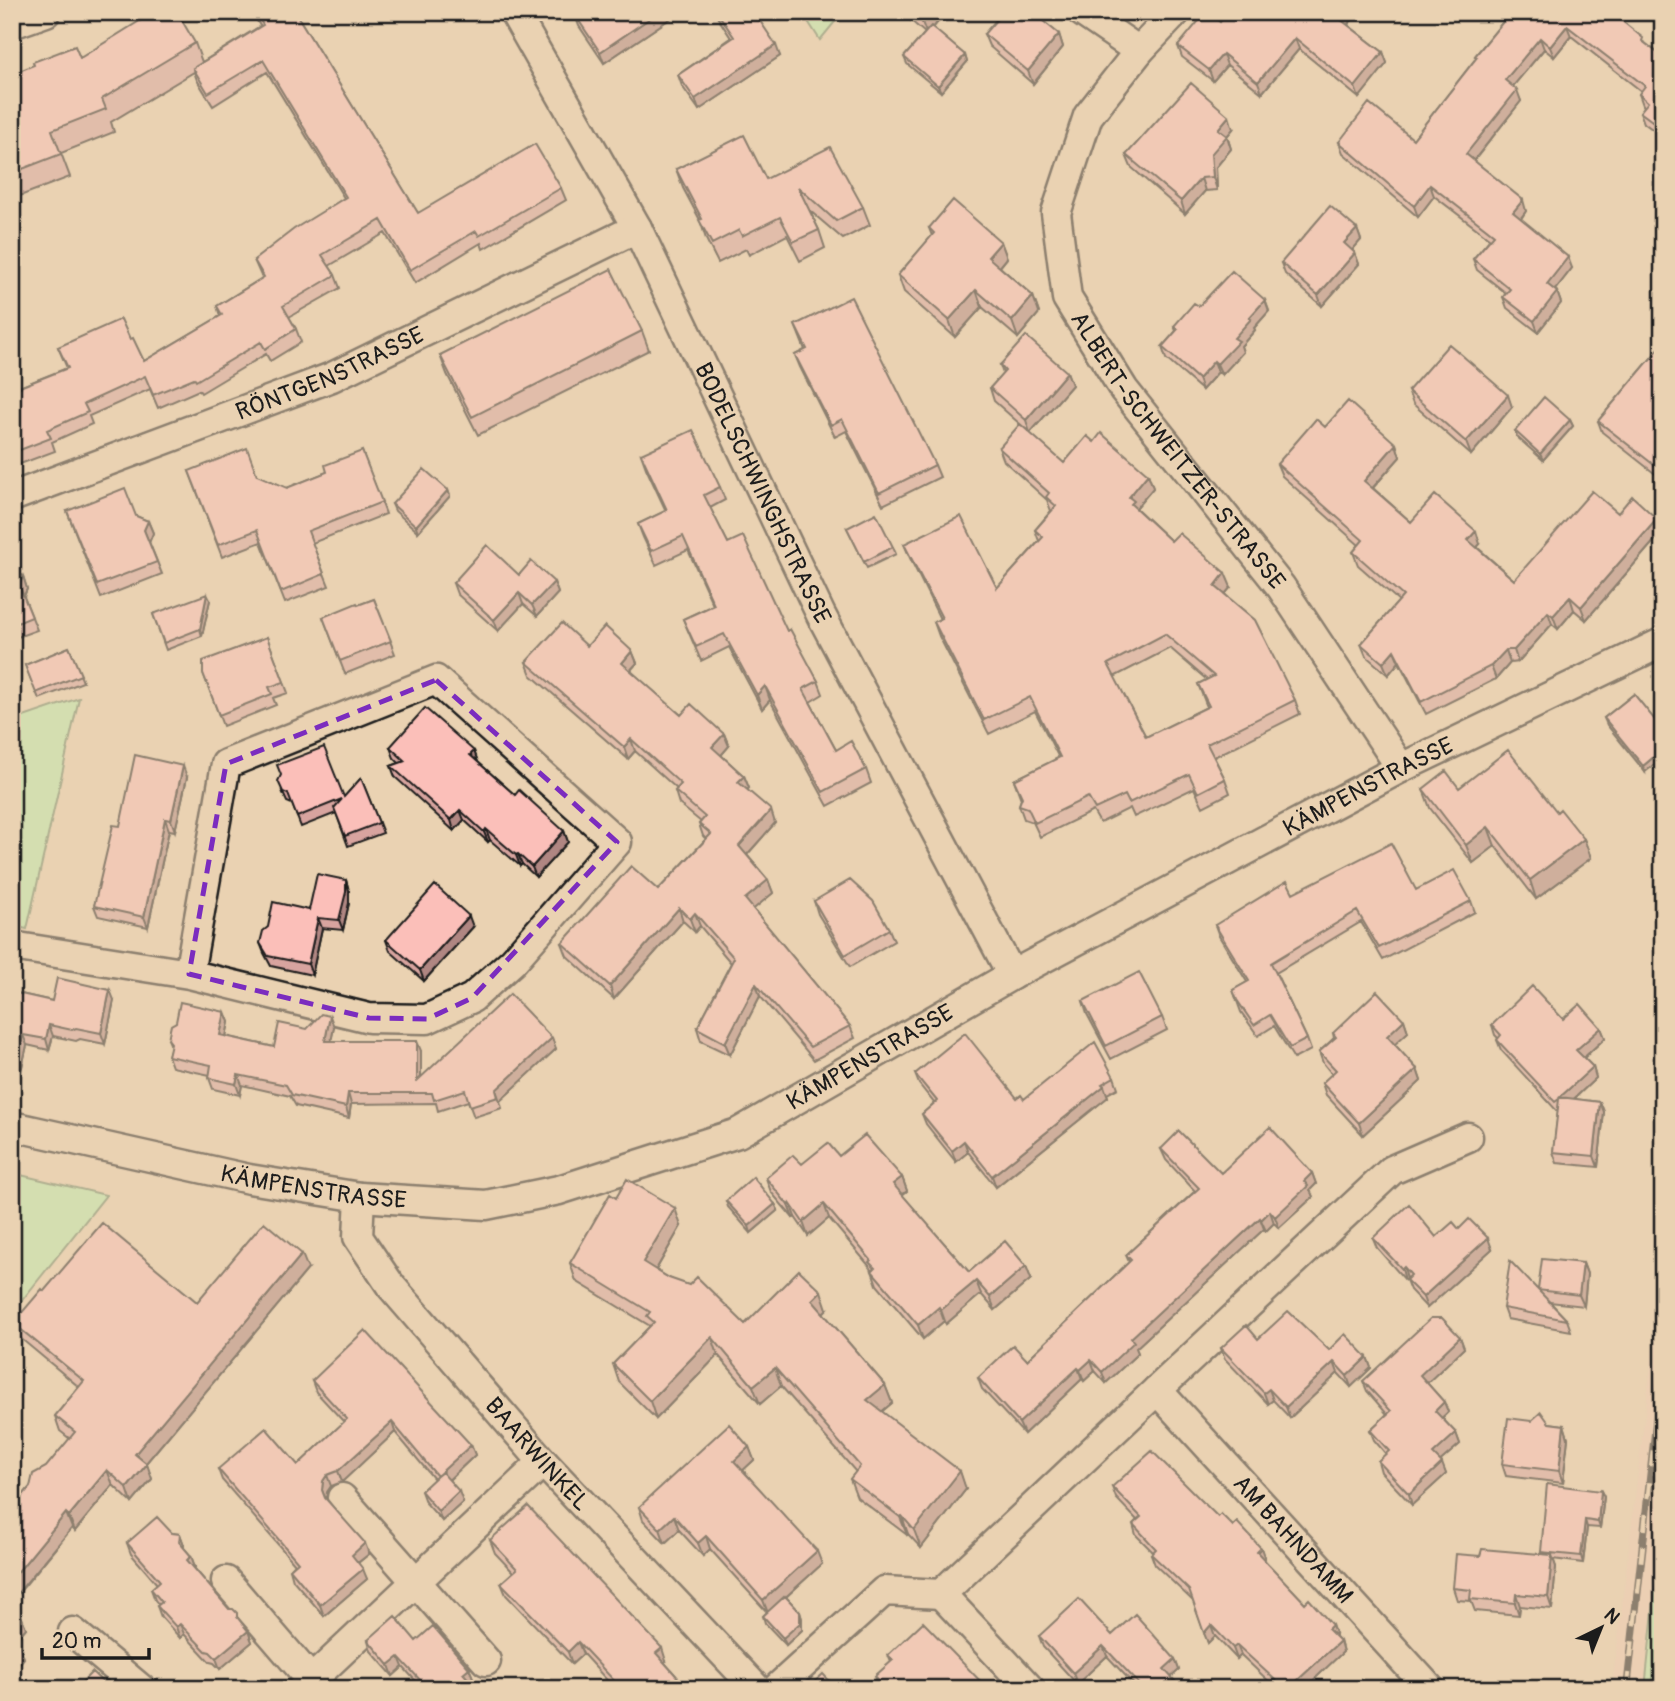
<svg xmlns="http://www.w3.org/2000/svg" width="1675" height="1701" font-family="Pangolin,sans-serif">
  <rect width="100%" height="100%" fill="#ead2b2"/>
  <filter id="ink" filterUnits="userSpaceOnUse"><feTurbulence type="fractalNoise" baseFrequency=".0143" numOctaves="2"/><feDisplacementMap in="SourceGraphic" scale="14" xChannelSelector="R" yChannelSelector="G"/><feConvolveMatrix kernelMatrix="1 2 1 2 8 2 1 2 1" color-interpolation-filters="sRGB"/></filter>
  <g filter="url(#ink)">
    <path fill="#efccb4" d="M 1663,1266 L 1663,1513 L 1645,1689 L 1612,1689 Z"/>
    <path fill="#baeeae" stroke="#6b8565" stroke-width="2" d="M 802,12 L 843,12 L 820,40 Z
      M 79,698 L 27,929 L 12,926 L 12,721 Z
      M 12,1173 L 106,1195 L 12,1313 Z
      M 1663,1513 L 1663,1689 L 1645,1689 Z"/>
    <g fill="none" stroke-linecap="round" stroke-linejoin="round">
      <defs>
        <g id="street">
          <path id="s1" d="M 514,12 L 637,228 L 821,615 L 1012,975"/>
          <path d="M 1082,12 L 1139,51"/>
          <path id="s2" d="M 1176,12 L 1139,51 L 1088,116 L 1056,213 L 1067,298 L 1124,390 L 1281,587 L 1401,768"/>
          <path d="M 12,24 L 46,12"/>
          <path id="s3" d="M 12,497 L 332,377 L 637,228"/>
          <path d="M 12,946 L 189,974 L 369,1018 L 427,1019 L 472,998 L 513,961 L 617,842 L 436,680 L 226,764 L 189,974"/>
          <path id="s4" d="M 12,1126 L 249,1179 L 360,1197 L 486,1205 L 559,1190 L 738,1133 L 1012,975 L 1401,768 L 1663,642"/>
          <path id="s5" d="M 360,1197 L 358,1237 L 391,1286 L 543,1462 L 757,1689"/>
          <path d="M 1157,1390 L 1392,1170 L 1468,1137"/>
          <path d="M 342,1498 L 486,1661"/>
          <path d="M 226,1581 L 319,1689"/>
          <path d="M 941,1594 L 1030,1689"/>
          <path d="M 73,1632 L 141,1689"/>
          <path d="M 302,1689 L 543,1462"/>
          <path id="s6" d="M 776,1689 L 884,1591 L 941,1594 L 1157,1390 L 1430,1689"/>
        </g>
      </defs>
      <use href="#street" stroke="#1c1c1c" stroke-width="33"/>
      <use href="#street" stroke="#ead2b2" stroke-width="28"/>
      <defs>
        <path id="rail" d="M 1627,1689 L 1663,1360"/>
      </defs>
      <use href="#rail" stroke="#1c1c1c" stroke-width="8"/>
      <use href="#rail" stroke="#ead2b2" stroke-width="5" stroke-dasharray="16" stroke-linecap="butt"/>
    </g>
    <path fill="#d8a49f" stroke="#1c1c1c" stroke-width="2" fill-rule="evenodd" d="M 252,12 L 295,12 L 418,213 L 561,188 L 566,200 L 483,249 L 481,243 L 415,283 L 385,233 L 329,266 L 335,275 L 340,288 L 289,317 L 296,329 L 301,342 L 270,361 L 266,354 L 201,393 L 199,390 L 158,408 L 150,389 L 89,416 L 92,424 L 52,442 L 55,451 L 12,467 L 12,390 L 67,368 L 58,347 L 130,339 L 144,361 L 220,316 L 217,306 L 262,278 L 254,260 L 344,198 L 267,72 L 213,106 L 197,80 L 194,72 L 111,122 L 114,132 L 61,153 L 70,177 L 12,199 L 12,74 L 80,58 L 195,43 L 202,62 L 260,26 Z
      M 680,12 L 604,63 L 579,26 L 575,15 Z
      M 714,12 L 754,12 L 780,56 L 699,110 L 682,86 L 678,75 L 731,38 Z
      M 901,12 L 946,12 L 933,28 L 965,55 L 967,62 L 941,92 L 907,64 L 904,57 L 925,33 Z
      M 1228,12 L 1358,12 L 1348,25 L 1383,52 L 1387,63 L 1359,98 L 1299,49 L 1262,93 L 1227,65 L 1213,81 L 1182,57 L 1178,46 L 1220,22 Z
      M 1511,12 L 1645,43 L 1663,57 L 1663,137 L 1644,123 L 1640,112 L 1644,107 L 1643,105 L 1639,94 L 1641,91 L 1571,36 L 1554,57 L 1544,49 L 1513,86 L 1521,101 L 1474,161 L 1526,211 L 1521,219 L 1572,268 L 1555,290 L 1557,292 L 1561,303 L 1538,332 L 1507,308 L 1503,297 L 1506,293 L 1477,270 L 1473,259 L 1490,239 L 1434,196 L 1418,217 L 1343,153 L 1339,142 L 1413,139 L 1476,58 L 1475,56 Z
      M 984,34 L 1059,34 L 1063,47 L 1033,84 L 989,46 Z
      M 1233,129 L 1227,136 L 1231,149 L 1216,167 L 1217,190 L 1205,191 L 1185,214 L 1131,167 L 1126,155 Z
      M 676,169 L 766,179 L 863,207 L 870,225 L 843,239 L 809,210 L 819,230 L 825,248 L 800,261 L 787,235 L 749,255 L 746,249 L 718,263 L 706,239 L 700,220 L 683,188 Z
      M 929,228 L 1001,242 L 1007,258 L 1000,267 L 1033,296 L 1039,313 L 1018,338 L 982,307 L 955,337 L 904,292 L 898,275 L 932,236 Z
      M 1357,229 L 1361,240 L 1352,250 L 1355,253 L 1359,264 L 1322,306 L 1285,274 L 1281,263 Z
      M 1265,300 L 1269,311 L 1254,328 L 1255,330 L 1241,346 L 1243,352 L 1222,375 L 1218,372 L 1202,390 L 1166,359 L 1162,347 L 1176,331 L 1174,326 L 1199,306 Z
      M 795,325 L 935,465 L 940,477 L 883,505 L 846,431 L 835,437 L 800,367 L 795,355 L 805,350 Z
      M 642,331 L 649,350 L 478,435 L 447,374 L 440,355 Z
      M 1663,344 L 1663,480 L 1602,432 L 1598,421 Z
      M 1000,365 L 1067,372 L 1072,385 L 1030,433 L 994,401 L 990,388 L 1003,374 Z
      M 1408,391 L 1512,407 L 1471,455 L 1413,404 Z
      M 1570,420 L 1573,426 L 1543,460 L 1517,437 L 1515,431 Z
      M 1325,427 L 1396,444 L 1400,457 L 1373,488 L 1411,522 L 1480,544 L 1477,547 L 1514,580 L 1618,513 L 1657,519 L 1662,532 L 1586,620 L 1574,610 L 1558,629 L 1552,624 L 1518,662 L 1510,663 L 1496,679 L 1426,714 L 1399,662 L 1388,675 L 1366,656 L 1361,644 L 1399,601 L 1358,565 L 1353,552 L 1359,545 L 1282,476 L 1277,464 Z
      M 1094,442 L 1148,474 L 1153,488 L 1136,508 L 1137,509 L 1171,541 L 1231,587 L 1225,594 L 1295,700 L 1300,714 L 1214,757 L 1225,779 L 1230,793 L 1203,807 L 1194,788 L 1134,817 L 1130,808 L 1100,823 L 1093,811 L 1040,837 L 1033,822 L 1024,819 L 1019,805 L 1021,799 L 1014,780 L 1059,758 L 1035,711 L 989,734 L 939,636 L 934,622 L 940,619 L 910,558 L 904,544 L 997,588 L 1039,541 L 1035,530 L 1051,511 L 1047,500 L 1004,461 L 999,448 L 1064,463 ZM 1170,648 L 1207,680 L 1198,684 L 1207,707 L 1146,737 L 1114,677 Z
      M 362,451 L 386,514 L 312,543 L 329,586 L 285,603 L 261,542 L 222,557 L 189,471 L 257,475 L 287,488 L 327,472 Z
      M 641,454 L 720,487 L 725,500 L 710,508 L 728,543 L 787,631 L 818,681 L 823,694 L 810,702 L 836,750 L 866,769 L 871,783 L 828,806 L 770,700 L 762,709 L 729,647 L 701,661 L 683,619 L 713,605 L 688,550 L 656,565 L 643,537 L 638,524 L 666,511 L 646,468 Z
      M 448,490 L 450,496 L 418,532 L 395,511 L 392,504 Z
      M 67,511 L 136,516 L 148,521 L 153,533 L 149,542 L 162,574 L 101,598 Z
      M 847,528 L 893,547 L 896,554 L 867,568 Z
      M 12,571 L 23,576 L 27,589 L 24,597 L 37,630 L 12,639 Z
      M 519,575 L 554,582 L 558,593 L 537,616 L 523,604 L 498,631 L 457,594 L 453,583 Z
      M 374,599 L 395,654 L 345,674 L 323,617 L 358,605 Z
      M 210,600 L 202,636 L 166,650 L 153,614 Z
      M 267,637 L 288,693 L 273,698 L 276,705 L 223,726 L 203,673 Z
      M 587,646 L 632,651 L 637,663 L 630,671 L 681,715 L 724,734 L 729,746 L 721,755 L 744,776 L 749,788 L 747,790 L 775,823 L 747,855 L 768,880 L 773,893 L 753,909 L 850,1026 L 855,1038 L 814,1060 L 760,996 L 730,1055 L 701,1041 L 697,1028 L 731,963 L 700,926 L 695,932 L 683,921 L 614,999 L 567,956 L 562,943 L 658,890 L 706,839 L 703,836 L 699,824 L 701,822 L 679,804 L 675,791 L 677,789 L 635,751 L 628,759 L 531,675 L 526,662 Z
      M 69,647 L 83,682 L 39,699 L 25,665 Z
      M 1634,694 L 1645,772 L 1607,725 L 1604,718 Z
      M 390,747 L 474,751 L 478,762 L 515,795 L 564,831 L 568,842 L 536,877 L 522,864 L 520,866 L 490,840 L 488,842 L 464,820 L 454,831 L 395,777 L 391,766 L 399,763 L 394,758 Z
      M 187,777 L 175,831 L 169,830 L 148,927 L 98,916 L 94,906 L 120,826 Z
      M 361,778 L 383,833 L 348,846 L 336,813 L 301,827 L 292,804 L 287,802 L 282,791 L 344,797 Z
      M 1459,788 L 1557,812 L 1584,839 L 1591,858 L 1536,899 L 1495,846 L 1473,863 L 1430,808 L 1423,789 Z
      M 346,880 L 349,891 L 349,903 L 343,930 L 322,928 L 312,975 L 271,966 L 264,953 L 260,943 L 309,910 Z
      M 1416,890 L 1471,901 L 1475,912 L 1383,960 L 1361,922 L 1276,973 L 1307,1039 L 1311,1050 L 1294,1059 L 1274,1026 L 1258,1036 L 1241,1012 L 1233,990 L 1247,982 L 1219,936 L 1215,925 Z
      M 814,901 L 889,929 L 894,941 L 850,967 L 818,914 Z
      M 473,927 L 424,981 L 390,951 L 386,940 Z
      M 12,992 L 52,1001 L 114,1000 L 105,1044 L 80,1039 L 76,1041 L 53,1036 L 49,1050 L 27,1045 L 22,1067 L 12,1065 Z
      M 1083,1001 L 1162,1017 L 1167,1030 L 1111,1059 L 1087,1014 Z
      M 225,1012 L 229,1022 L 226,1036 L 274,1047 L 307,1029 L 334,1027 L 331,1041 L 421,1051 L 421,1077 L 552,1038 L 556,1049 L 500,1101 L 502,1108 L 474,1117 L 468,1101 L 438,1111 L 436,1103 L 351,1104 L 349,1118 L 296,1106 L 290,1096 L 242,1085 L 240,1095 L 213,1089 L 209,1078 L 210,1075 L 172,1067 L 168,1056 L 171,1046 L 168,1039 Z
      M 1563,1019 L 1601,1028 L 1605,1038 L 1584,1058 L 1593,1067 L 1596,1078 L 1574,1099 L 1600,1102 L 1604,1112 L 1598,1167 L 1557,1163 L 1553,1152 L 1558,1112 L 1501,1050 L 1497,1040 L 1498,1038 L 1495,1035 L 1492,1025 Z
      M 1404,1020 L 1408,1032 L 1394,1044 L 1417,1069 L 1421,1081 L 1363,1135 L 1326,1095 L 1322,1083 L 1332,1074 L 1323,1063 L 1319,1052 L 1334,1038 L 1333,1033 Z
      M 915,1074 L 1017,1098 L 1024,1099 L 1114,1077 L 1118,1088 L 1107,1094 L 1108,1097 L 996,1187 L 968,1152 L 956,1162 L 926,1124 L 922,1114 L 934,1103 L 919,1084 Z
      M 1161,1149 L 1221,1173 L 1312,1173 L 1316,1184 L 1310,1190 L 1313,1197 L 1279,1228 L 1274,1223 L 1266,1231 L 1264,1229 L 1136,1348 L 1138,1353 L 1106,1383 L 1095,1371 L 1084,1381 L 1082,1379 L 1024,1434 L 982,1389 L 978,1378 L 1027,1360 L 1129,1262 L 1126,1255 L 1195,1191 L 1166,1160 Z
      M 839,1156 L 902,1177 L 907,1191 L 902,1195 L 969,1272 L 1026,1266 L 1031,1279 L 995,1310 L 981,1294 L 946,1324 L 944,1321 L 923,1339 L 877,1285 L 871,1268 L 829,1218 L 808,1236 L 795,1217 L 793,1218 L 771,1192 L 766,1178 L 802,1164 Z
      M 616,1198 L 681,1226 L 656,1270 L 745,1324 L 827,1309 L 823,1313 L 885,1385 L 892,1403 L 881,1412 L 966,1489 L 921,1548 L 908,1534 L 907,1535 L 857,1497 L 850,1479 L 856,1472 L 781,1386 L 760,1404 L 718,1355 L 656,1419 L 619,1382 L 613,1364 L 650,1326 L 576,1281 L 570,1263 Z
      M 726,1201 L 775,1204 L 778,1210 L 751,1233 L 728,1207 Z
      M 1459,1229 L 1492,1249 L 1427,1308 L 1410,1290 L 1406,1280 L 1408,1278 L 1405,1280 L 1377,1248 L 1373,1238 L 1436,1237 Z
      M 1583,1263 L 1587,1274 L 1584,1306 L 1550,1302 L 1567,1320 L 1571,1331 L 1507,1319 L 1503,1308 L 1538,1290 Z
      M 308,1269 L 146,1463 L 152,1479 L 132,1503 L 113,1485 L 75,1531 L 72,1528 L 13,1600 L 16,1603 L 26,1628 L 16,1640 L 24,1658 L 12,1672 L 12,1508 L 70,1439 L 60,1431 L 55,1416 L 79,1387 L 19,1337 L 13,1323 L 44,1291 L 197,1302 Z
      M 1460,1337 L 1464,1348 L 1427,1383 L 1444,1402 L 1448,1412 L 1442,1418 L 1456,1433 L 1460,1444 L 1440,1461 L 1446,1474 L 1412,1505 L 1381,1472 L 1378,1461 L 1386,1454 L 1374,1440 L 1370,1430 L 1387,1414 L 1367,1391 L 1363,1381 Z
      M 1258,1339 L 1367,1357 L 1371,1368 L 1351,1387 L 1338,1373 L 1290,1418 L 1273,1400 L 1268,1404 L 1225,1359 L 1221,1348 Z
      M 312,1381 L 471,1445 L 475,1455 L 449,1480 L 463,1502 L 442,1521 L 425,1502 L 421,1491 L 434,1479 L 395,1432 L 342,1482 L 331,1486 L 327,1492 L 326,1498 L 369,1554 L 358,1563 L 367,1579 L 324,1616 L 293,1580 L 290,1569 L 295,1564 L 222,1480 L 218,1469 L 298,1465 L 344,1422 L 316,1392 Z
      M 1549,1423 L 1564,1425 L 1568,1438 L 1563,1483 L 1506,1476 L 1502,1464 Z
      M 749,1447 L 754,1460 L 743,1470 L 822,1564 L 786,1597 L 800,1612 L 802,1619 L 802,1630 L 786,1645 L 765,1623 L 763,1616 L 767,1612 L 710,1549 L 703,1556 L 679,1530 L 665,1543 L 643,1520 L 639,1507 Z
      M 1112,1487 L 1218,1517 L 1233,1526 L 1261,1548 L 1264,1560 L 1305,1603 L 1332,1625 L 1335,1636 L 1340,1641 L 1343,1652 L 1304,1689 L 1277,1689 L 1241,1655 L 1237,1659 L 1215,1636 L 1208,1643 L 1193,1601 L 1155,1565 L 1151,1554 L 1153,1552 L 1136,1535 L 1133,1524 L 1137,1520 L 1116,1498 Z
      M 1601,1491 L 1604,1497 L 1600,1528 L 1587,1527 L 1583,1563 L 1553,1559 L 1556,1567 L 1552,1609 L 1520,1606 L 1519,1615 L 1475,1611 L 1471,1601 L 1457,1600 L 1453,1588 L 1480,1556 L 1542,1554 L 1541,1552 Z
      M 172,1533 L 180,1534 L 184,1545 L 184,1548 L 191,1556 L 195,1567 L 194,1568 L 248,1631 L 252,1642 L 220,1669 L 214,1663 L 210,1662 L 184,1634 L 180,1638 L 161,1617 L 157,1606 L 159,1605 L 155,1600 L 151,1589 L 157,1584 L 131,1554 L 127,1543 Z
      M 490,1540 L 666,1661 L 664,1662 L 688,1689 L 615,1689 L 583,1654 L 572,1664 L 506,1595 L 501,1583 L 513,1572 L 495,1553 Z
      M 1112,1635 L 1175,1659 L 1179,1670 L 1171,1677 L 1182,1689 L 1138,1689 L 1107,1656 L 1077,1684 L 1043,1647 L 1039,1636 Z
      M 368,1640 L 416,1641 L 469,1668 L 473,1678 L 470,1681 L 477,1689 L 423,1689 L 403,1667 L 393,1676 L 371,1651 Z
      M 888,1655 L 988,1689 L 879,1689 L 875,1676 L 891,1662 Z"/>
    <path fill="#b08682" stroke="#1c1c1c" stroke-width="2" d="M 659,12 L 680,12 L 604,63 L 600,52 Z
      M 931,12 L 946,12 L 927,35 L 922,22 Z
      M 1345,12 L 1358,12 L 1344,29 L 1340,19 Z
      M 1567,26 L 1571,36 L 1554,57 L 1550,47 Z
      M 1059,34 L 1063,47 L 1033,84 L 1028,71 Z
      M 1295,38 L 1299,49 L 1262,93 L 1258,82 Z
      M 1540,38 L 1544,49 L 1509,91 L 1505,80 Z
      M 776,45 L 780,56 L 699,110 L 695,99 Z
      M 1383,52 L 1387,63 L 1359,98 L 1355,87 Z
      M 1223,54 L 1227,65 L 1213,81 L 1209,70 Z
      M 965,55 L 967,62 L 941,92 L 938,86 Z
      M 1517,90 L 1521,101 L 1470,165 L 1466,154 Z
      M 1229,116 L 1233,129 L 1227,136 L 1231,149 L 1216,167 L 1217,190 L 1213,177 L 1211,154 L 1218,129 Z
      M 1201,178 L 1205,191 L 1185,214 L 1181,201 Z
      M 1430,185 L 1434,196 L 1418,217 L 1414,206 Z
      M 1523,200 L 1526,211 L 1517,223 L 1513,212 Z
      M 1357,229 L 1361,240 L 1348,255 L 1344,243 Z
      M 1001,242 L 1007,258 L 994,274 L 988,257 Z
      M 1355,253 L 1359,264 L 1322,306 L 1318,295 Z
      M 1568,257 L 1572,268 L 1551,295 L 1547,284 Z
      M 976,290 L 982,307 L 955,337 L 949,320 Z
      M 1557,292 L 1561,303 L 1538,332 L 1534,321 Z
      M 1033,296 L 1039,313 L 1018,338 L 1012,321 Z
      M 1265,300 L 1269,311 L 1254,328 L 1255,330 L 1241,346 L 1243,352 L 1222,375 L 1217,364 L 1234,338 L 1249,318 Z
      M 1214,361 L 1218,372 L 1202,390 L 1198,379 Z
      M 1067,372 L 1072,385 L 1030,433 L 1026,420 Z
      M 1508,395 L 1512,407 L 1471,455 L 1466,442 Z
      M 1570,420 L 1573,426 L 1543,460 L 1540,454 Z
      M 1396,444 L 1400,457 L 1368,493 L 1364,481 Z
      M 1148,474 L 1153,488 L 1136,508 L 1139,515 L 1136,518 L 1129,497 Z
      M 448,490 L 450,496 L 418,532 L 416,526 Z
      M 1657,519 L 1662,532 L 1586,620 L 1581,607 Z
      M 148,521 L 153,533 L 149,543 L 144,530 Z
      M 1476,531 L 1480,544 L 1473,552 L 1468,540 Z
      M 1225,573 L 1231,587 L 1220,600 L 1215,586 Z
      M 23,576 L 27,589 L 23,597 L 19,585 Z
      M 554,582 L 558,593 L 537,616 L 532,605 Z
      M 519,593 L 523,604 L 498,631 L 494,620 Z
      M 207,594 L 210,600 L 202,636 L 200,629 Z
      M 1570,597 L 1574,610 L 1558,629 L 1553,616 Z
      M 1548,612 L 1552,624 L 1518,662 L 1514,650 Z
      M 1394,650 L 1399,662 L 1388,675 L 1383,663 Z
      M 1506,650 L 1510,663 L 1496,679 L 1491,666 Z
      M 632,651 L 637,663 L 626,675 L 622,663 Z
      M 765,686 L 770,700 L 762,709 L 757,695 Z
      M 724,734 L 729,746 L 717,760 L 712,747 Z
      M 631,739 L 635,751 L 628,759 L 624,747 Z
      M 1663,749 L 1663,758 L 1645,772 L 1643,766 Z
      M 474,751 L 478,762 L 470,755 Z
      M 183,766 L 187,777 L 175,831 L 171,820 Z
      M 744,776 L 749,788 L 743,794 L 738,782 Z
      M 460,810 L 464,820 L 454,831 L 451,820 Z
      M 771,810 L 775,823 L 744,858 L 739,846 Z
      M 165,819 L 169,830 L 148,927 L 144,917 Z
      M 1488,827 L 1495,846 L 1473,863 L 1466,845 Z
      M 486,829 L 490,840 L 488,842 L 484,832 Z
      M 564,831 L 568,842 L 536,877 L 532,867 Z
      M 1584,839 L 1591,858 L 1536,899 L 1530,880 Z
      M 518,854 L 522,864 L 520,866 L 516,855 Z
      M 346,880 L 349,891 L 349,903 L 343,930 L 339,920 Z
      M 768,880 L 773,893 L 750,912 L 745,899 Z
      M 679,908 L 683,921 L 614,999 L 610,986 Z
      M 695,913 L 700,926 L 695,932 L 690,919 Z
      M 469,916 L 473,927 L 424,981 L 420,970 Z
      M 318,918 L 322,928 L 312,975 L 308,964 Z
      M 756,984 L 760,996 L 730,1055 L 725,1043 Z
      M 110,990 L 114,1000 L 105,1044 L 101,1033 Z
      M 225,1012 L 229,1022 L 224,1046 L 220,1035 Z
      M 330,1016 L 334,1027 L 329,1052 L 325,1041 Z
      M 1404,1020 L 1408,1032 L 1391,1048 L 1387,1036 Z
      M 49,1025 L 53,1036 L 49,1050 L 46,1039 Z
      M 1601,1028 L 1605,1038 L 1580,1061 L 1576,1050 Z
      M 23,1035 L 27,1045 L 22,1067 L 18,1056 Z
      M 552,1038 L 556,1049 L 500,1101 L 496,1090 Z
      M 417,1041 L 421,1051 L 421,1091 L 417,1081 Z
      M 1593,1067 L 1596,1078 L 1564,1108 L 1560,1097 Z
      M 1417,1069 L 1421,1081 L 1363,1135 L 1359,1123 Z
      M 238,1075 L 242,1085 L 240,1095 L 236,1084 Z
      M 1104,1086 L 1108,1097 L 996,1187 L 992,1176 Z
      M 348,1093 L 351,1104 L 349,1118 L 346,1107 Z
      M 1600,1102 L 1604,1112 L 1598,1167 L 1594,1156 Z
      M 964,1141 L 968,1152 L 956,1162 L 952,1151 Z
      M 1312,1173 L 1316,1184 L 1310,1190 L 1313,1197 L 1279,1228 L 1275,1217 L 1304,1181 Z
      M 902,1177 L 907,1191 L 898,1198 L 893,1184 Z
      M 790,1203 L 795,1217 L 793,1218 L 788,1205 Z
      M 775,1204 L 778,1210 L 751,1233 L 749,1226 Z
      M 824,1204 L 829,1218 L 808,1236 L 803,1222 Z
      M 675,1208 L 681,1226 L 650,1280 L 643,1262 Z
      M 1270,1211 L 1274,1223 L 1266,1231 L 1261,1220 Z
      M 1260,1218 L 1264,1229 L 1136,1348 L 1138,1353 L 1106,1383 L 1102,1372 L 1131,1338 Z
      M 1488,1238 L 1492,1249 L 1427,1308 L 1423,1297 Z
      M 302,1254 L 308,1269 L 141,1469 L 135,1454 Z
      M 1583,1263 L 1587,1274 L 1584,1306 L 1579,1295 Z
      M 1026,1266 L 1031,1279 L 995,1310 L 990,1297 Z
      M 1404,1267 L 1407,1278 L 1405,1280 L 1402,1269 Z
      M 976,1281 L 981,1294 L 946,1324 L 941,1310 Z
      M 821,1291 L 827,1309 L 818,1318 L 812,1300 Z
      M 939,1307 L 944,1321 L 923,1339 L 918,1325 Z
      M 712,1337 L 718,1355 L 656,1419 L 650,1401 Z
      M 1460,1337 L 1464,1348 L 1424,1386 L 1420,1375 Z
      M 1367,1357 L 1371,1368 L 1351,1387 L 1347,1376 Z
      M 1091,1360 L 1095,1371 L 1084,1381 L 1080,1370 Z
      M 1334,1362 L 1338,1373 L 1290,1418 L 1286,1407 Z
      M 775,1368 L 781,1386 L 760,1404 L 753,1386 Z
      M 1078,1368 L 1082,1379 L 1024,1434 L 1019,1423 Z
      M 885,1385 L 892,1403 L 874,1418 L 867,1400 Z
      M 1269,1389 L 1273,1400 L 1268,1404 L 1264,1393 Z
      M 1444,1402 L 1448,1412 L 1438,1421 L 1435,1411 Z
      M 392,1422 L 395,1432 L 342,1482 L 338,1471 Z
      M 1564,1425 L 1568,1438 L 1563,1483 L 1559,1471 Z
      M 1456,1433 L 1460,1444 L 1437,1464 L 1433,1454 Z
      M 471,1445 L 475,1455 L 441,1487 L 437,1476 Z
      M 749,1447 L 754,1460 L 739,1474 L 734,1461 Z
      M 1442,1463 L 1446,1474 L 1412,1505 L 1409,1494 Z
      M 147,1464 L 152,1479 L 132,1503 L 127,1488 Z
      M 107,1470 L 113,1485 L 75,1531 L 69,1516 Z
      M 960,1471 L 966,1489 L 921,1548 L 914,1530 Z
      M 327,1475 L 331,1486 L 327,1492 L 326,1501 L 322,1490 L 323,1481 Z
      M 459,1491 L 463,1502 L 442,1521 L 438,1511 Z
      M 1601,1491 L 1604,1497 L 1600,1528 L 1598,1522 Z
      M 66,1513 L 72,1528 L 12,1600 L 12,1579 Z
      M 674,1516 L 679,1530 L 665,1543 L 660,1529 Z
      M 902,1516 L 908,1534 L 907,1535 L 900,1517 Z
      M 1585,1520 L 1587,1527 L 1583,1563 L 1581,1556 Z
      M 180,1534 L 184,1545 L 183,1553 L 179,1542 Z
      M 706,1536 L 710,1549 L 703,1556 L 698,1543 Z
      M 365,1543 L 369,1554 L 355,1565 L 352,1555 Z
      M 1261,1548 L 1265,1559 L 1261,1563 L 1257,1552 Z
      M 817,1551 L 822,1564 L 768,1613 L 763,1600 Z
      M 1552,1555 L 1556,1567 L 1552,1609 L 1548,1597 Z
      M 191,1556 L 195,1567 L 191,1571 L 187,1560 Z
      M 363,1569 L 367,1579 L 324,1616 L 320,1605 Z
      M 1516,1594 L 1520,1606 L 1519,1615 L 1515,1603 Z
      M 16,1603 L 26,1628 L 12,1644 L 13,1607 Z
      M 800,1612 L 802,1619 L 802,1630 L 786,1645 L 783,1638 Z
      M 180,1624 L 184,1634 L 180,1638 L 176,1627 Z
      M 1211,1625 L 1215,1636 L 1208,1643 L 1204,1633 Z
      M 1332,1625 L 1336,1636 L 1332,1639 L 1328,1629 Z
      M 248,1631 L 252,1642 L 220,1669 L 216,1658 Z
      M 1340,1641 L 1343,1652 L 1304,1689 L 1288,1689 Z
      M 578,1642 L 583,1654 L 572,1664 L 568,1652 Z
      M 19,1643 L 24,1658 L 12,1672 L 12,1650 Z
      M 1237,1645 L 1241,1655 L 1237,1659 L 1233,1648 Z
      M 1103,1646 L 1107,1656 L 1077,1684 L 1073,1673 Z
      M 662,1648 L 666,1661 L 661,1666 L 656,1653 Z
      M 399,1657 L 403,1667 L 393,1676 L 389,1665 Z
      M 1175,1659 L 1179,1670 L 1168,1680 L 1164,1669 Z
      M 469,1668 L 473,1678 L 467,1683 L 463,1673 Z"/>
    <path fill="#fbbfb9" stroke="#1c1c1c" stroke-width="2" fill-rule="evenodd" d="M 154,12 L 177,12 L 195,43 L 102,99 L 106,109 L 52,130 L 61,154 L 12,173 L 12,74 L 34,65 L 33,62 L 75,46 L 80,58 Z
      M 255,12 L 295,12 L 418,213 L 535,144 L 561,188 L 479,236 L 476,231 L 410,270 L 381,220 L 322,255 L 335,275 L 283,306 L 296,329 L 265,349 L 261,342 L 196,381 L 194,378 L 153,395 L 145,376 L 84,404 L 88,412 L 47,430 L 51,438 L 12,453 L 12,390 L 68,368 L 58,347 L 121,319 L 130,339 L 133,338 L 144,361 L 222,315 L 217,306 L 264,277 L 254,260 L 294,229 L 346,197 L 263,60 L 208,93 L 193,68 L 263,25 Z
      M 579,12 L 659,12 L 600,52 L 575,15 Z
      M 717,12 L 754,12 L 776,45 L 695,99 L 678,75 L 734,37 Z
      M 911,12 L 931,12 L 922,22 Z
      M 1003,12 L 1032,12 L 1059,34 L 1028,71 L 984,34 Z
      M 1206,12 L 1208,12 L 1220,22 L 1228,12 L 1345,12 L 1340,19 L 1383,52 L 1355,87 L 1295,38 L 1258,82 L 1223,54 L 1209,70 L 1178,46 Z
      M 1511,12 L 1611,12 L 1643,38 L 1642,41 L 1663,57 L 1663,129 L 1640,112 L 1648,102 L 1639,94 L 1645,86 L 1567,26 L 1550,47 L 1540,38 L 1505,80 L 1517,90 L 1466,154 L 1523,200 L 1513,212 L 1568,257 L 1547,284 L 1557,292 L 1534,321 L 1503,297 L 1510,289 L 1473,259 L 1494,235 L 1430,185 L 1414,206 L 1339,142 L 1369,103 L 1413,139 L 1477,57 L 1475,56 Z
      M 931,26 L 965,55 L 938,86 L 904,57 Z
      M 1191,83 L 1229,116 L 1218,129 L 1227,136 L 1211,154 L 1213,177 L 1201,178 L 1181,201 L 1126,155 Z
      M 744,135 L 766,179 L 830,147 L 863,207 L 836,221 L 798,187 L 819,230 L 793,242 L 780,217 L 742,236 L 739,230 L 712,244 L 699,220 L 702,219 L 676,169 Z
      M 953,200 L 1001,242 L 988,257 L 1033,296 L 1012,321 L 976,290 L 949,320 L 898,275 L 934,233 L 929,228 Z
      M 1330,206 L 1357,229 L 1344,243 L 1355,253 L 1318,295 L 1281,263 Z
      M 611,269 L 642,331 L 472,417 L 440,355 Z
      M 1232,271 L 1265,300 L 1249,318 L 1251,319 L 1234,338 L 1239,341 L 1217,364 L 1214,361 L 1198,379 L 1162,347 L 1178,329 L 1174,326 L 1194,303 L 1199,306 Z
      M 851,297 L 935,465 L 879,493 L 842,419 L 831,425 L 795,355 L 807,349 L 795,325 Z
      M 1026,336 L 1067,372 L 1026,420 L 990,388 L 1005,371 L 1000,365 Z
      M 1449,344 L 1508,395 L 1466,442 L 1408,391 Z
      M 1663,344 L 1663,472 L 1598,421 Z
      M 1544,397 L 1570,420 L 1540,454 L 1515,431 Z
      M 1348,401 L 1396,444 L 1364,481 L 1411,522 L 1435,495 L 1476,531 L 1468,540 L 1514,580 L 1592,491 L 1618,513 L 1632,496 L 1657,519 L 1581,607 L 1570,597 L 1553,616 L 1548,612 L 1514,650 L 1506,650 L 1491,666 L 1421,702 L 1394,650 L 1383,663 L 1361,644 L 1403,596 L 1353,552 L 1363,540 L 1277,464 L 1316,419 L 1325,427 Z
      M 1020,424 L 1064,463 L 1087,436 L 1094,442 L 1101,433 L 1148,474 L 1129,497 L 1134,501 L 1131,504 L 1171,541 L 1179,533 L 1225,573 L 1215,586 L 1255,620 L 1295,700 L 1207,744 L 1225,779 L 1198,793 L 1189,774 L 1129,803 L 1125,795 L 1095,809 L 1088,797 L 1035,823 L 1028,808 L 1019,805 L 1022,797 L 1014,780 L 1060,757 L 1030,697 L 984,720 L 934,622 L 942,618 L 904,544 L 961,516 L 997,588 L 1043,537 L 1035,530 L 1056,506 L 1046,497 L 1049,493 L 999,448 ZM 1165,634 L 1214,676 L 1198,684 L 1209,706 L 1146,737 L 1108,664 Z
      M 693,430 L 720,487 L 704,495 L 728,543 L 743,536 L 787,631 L 790,629 L 818,681 L 803,689 L 836,750 L 851,741 L 866,769 L 823,792 L 765,686 L 757,695 L 724,634 L 696,647 L 683,619 L 714,605 L 683,536 L 651,551 L 638,524 L 667,510 L 641,454 Z
      M 247,448 L 257,475 L 287,488 L 327,472 L 325,465 L 362,451 L 382,502 L 308,531 L 324,574 L 281,592 L 257,530 L 218,545 L 189,471 Z
      M 424,469 L 448,490 L 416,526 L 392,504 Z
      M 125,488 L 136,516 L 148,521 L 144,530 L 157,562 L 97,585 L 67,511 Z
      M 876,513 L 893,547 L 864,562 L 847,528 Z
      M 487,545 L 519,575 L 531,561 L 554,582 L 532,605 L 519,593 L 494,620 L 453,583 Z
      M 12,571 L 23,576 L 19,585 L 32,617 L 12,625 Z
      M 207,594 L 200,629 L 164,643 L 153,614 Z
      M 374,599 L 391,641 L 340,661 L 323,617 L 357,603 L 358,605 Z
      M 562,623 L 587,646 L 605,626 L 632,651 L 622,663 L 681,715 L 691,704 L 724,734 L 712,747 L 744,776 L 738,782 L 771,810 L 739,846 L 768,880 L 745,899 L 850,1026 L 810,1047 L 756,984 L 725,1043 L 697,1028 L 734,958 L 695,913 L 690,919 L 679,908 L 610,986 L 562,943 L 631,866 L 658,890 L 711,834 L 699,824 L 705,817 L 675,791 L 681,784 L 631,739 L 624,747 L 526,662 Z
      M 267,637 L 284,682 L 269,687 L 272,694 L 219,715 L 203,673 L 203,661 Z
      M 69,647 L 81,675 L 36,693 L 25,665 Z
      M 1634,694 L 1663,730 L 1663,749 L 1643,766 L 1604,718 Z
      M 425,708 L 474,751 L 470,755 L 515,795 L 519,790 L 564,831 L 532,867 L 518,854 L 516,855 L 486,829 L 484,832 L 460,810 L 451,820 L 391,766 L 405,761 L 390,747 Z
      M 324,747 L 344,797 L 361,778 L 379,823 L 345,836 L 334,808 L 342,799 L 297,817 L 288,794 L 283,792 L 278,781 L 281,775 L 277,765 Z
      M 1508,750 L 1557,812 L 1560,809 L 1584,839 L 1530,880 L 1488,827 L 1466,845 L 1423,789 L 1446,771 L 1459,788 Z
      M 135,755 L 183,766 L 171,820 L 165,819 L 144,917 L 94,906 L 113,825 L 120,826 Z
      M 1391,843 L 1416,890 L 1454,870 L 1471,901 L 1379,948 L 1357,911 L 1271,963 L 1307,1039 L 1290,1048 L 1270,1015 L 1254,1025 L 1237,1000 L 1233,990 L 1249,981 L 1215,925 L 1287,881 L 1293,893 Z
      M 317,874 L 346,880 L 346,892 L 339,920 L 318,918 L 308,964 L 268,956 L 260,943 L 263,931 L 268,927 L 273,902 L 309,910 Z
      M 850,880 L 873,901 L 889,929 L 845,955 L 814,901 Z
      M 435,885 L 469,916 L 420,970 L 386,940 Z
      M 1139,972 L 1162,1017 L 1106,1046 L 1083,1001 Z
      M 57,978 L 110,990 L 101,1033 L 76,1028 L 72,1030 L 49,1025 L 46,1039 L 23,1035 L 18,1056 L 12,1055 L 12,992 L 52,1001 Z
      M 1532,986 L 1563,1019 L 1580,1004 L 1601,1028 L 1576,1050 L 1593,1067 L 1560,1097 L 1600,1102 L 1594,1156 L 1553,1152 L 1559,1099 L 1555,1102 L 1497,1040 L 1501,1035 L 1492,1025 Z
      M 1377,991 L 1404,1020 L 1387,1036 L 1417,1069 L 1359,1123 L 1322,1083 L 1336,1070 L 1319,1052 L 1336,1037 L 1333,1033 Z
      M 510,994 L 552,1038 L 496,1090 L 498,1097 L 470,1106 L 465,1090 L 434,1100 L 432,1093 L 348,1093 L 346,1107 L 292,1095 L 286,1085 L 238,1075 L 236,1084 L 209,1078 L 211,1065 L 168,1056 L 171,1043 L 168,1039 L 171,1025 L 176,1022 L 180,1002 L 225,1012 L 220,1035 L 274,1047 L 279,1023 L 307,1029 L 321,1014 L 330,1016 L 325,1041 L 417,1041 L 417,1081 Z
      M 965,1033 L 1017,1098 L 1021,1095 L 1024,1099 L 1095,1042 L 1114,1077 L 1102,1084 L 1104,1086 L 992,1176 L 964,1141 L 952,1151 L 922,1114 L 937,1101 L 915,1074 Z
      M 1270,1127 L 1312,1173 L 1304,1181 L 1308,1186 L 1275,1217 L 1270,1211 L 1261,1220 L 1260,1218 L 1131,1338 L 1134,1342 L 1102,1372 L 1091,1360 L 1080,1370 L 1078,1368 L 1019,1423 L 978,1378 L 1013,1345 L 1027,1360 L 1131,1260 L 1126,1255 L 1199,1188 L 1161,1149 L 1179,1131 L 1221,1173 Z
      M 865,1135 L 902,1177 L 893,1184 L 969,1272 L 1005,1241 L 1026,1266 L 990,1297 L 976,1281 L 941,1310 L 939,1307 L 918,1325 L 872,1271 L 875,1268 L 869,1262 L 871,1260 L 824,1204 L 803,1222 L 790,1203 L 788,1205 L 766,1178 L 793,1155 L 802,1164 L 828,1143 L 839,1156 Z
      M 753,1177 L 775,1204 L 749,1226 L 726,1201 Z
      M 627,1179 L 675,1208 L 643,1262 L 669,1278 L 689,1285 L 697,1277 L 745,1324 L 799,1270 L 821,1291 L 812,1300 L 885,1385 L 867,1400 L 960,1471 L 914,1530 L 902,1516 L 900,1517 L 850,1479 L 860,1466 L 775,1368 L 753,1386 L 712,1337 L 650,1401 L 613,1364 L 654,1322 L 647,1316 L 650,1312 L 570,1263 L 610,1194 L 616,1198 Z
      M 1409,1204 L 1436,1237 L 1453,1222 L 1459,1229 L 1469,1219 L 1488,1238 L 1423,1297 L 1406,1280 L 1411,1275 L 1404,1267 L 1402,1269 L 1373,1238 Z
      M 264,1222 L 302,1254 L 135,1454 L 147,1464 L 127,1488 L 107,1470 L 69,1516 L 66,1513 L 12,1579 L 12,1508 L 30,1487 L 33,1474 L 46,1467 L 75,1432 L 55,1416 L 84,1381 L 13,1323 L 42,1289 L 44,1291 L 102,1223 L 197,1302 Z
      M 1542,1259 L 1583,1263 L 1579,1295 L 1538,1290 L 1567,1320 L 1503,1308 L 1510,1261 L 1538,1290 Z
      M 1288,1311 L 1329,1350 L 1345,1334 L 1367,1357 L 1347,1376 L 1334,1362 L 1286,1407 L 1269,1389 L 1264,1393 L 1221,1348 L 1246,1325 L 1258,1339 Z
      M 1431,1318 L 1442,1318 L 1460,1337 L 1420,1375 L 1444,1402 L 1435,1411 L 1456,1433 L 1433,1454 L 1442,1463 L 1409,1494 L 1378,1461 L 1389,1451 L 1370,1430 L 1391,1411 L 1363,1381 Z
      M 365,1330 L 471,1445 L 437,1476 L 442,1472 L 459,1491 L 438,1511 L 421,1491 L 437,1476 L 392,1422 L 338,1471 L 327,1475 L 323,1481 L 322,1490 L 325,1498 L 365,1543 L 352,1555 L 363,1569 L 320,1605 L 290,1569 L 298,1562 L 218,1469 L 266,1428 L 298,1465 L 347,1419 L 312,1381 Z
      M 1541,1412 L 1549,1423 L 1564,1425 L 1559,1471 L 1502,1464 L 1508,1418 L 1531,1421 Z
      M 729,1424 L 749,1447 L 734,1461 L 817,1551 L 763,1600 L 706,1536 L 698,1543 L 674,1516 L 660,1529 L 639,1507 Z
      M 1152,1451 L 1218,1517 L 1221,1514 L 1233,1526 L 1237,1522 L 1261,1548 L 1257,1552 L 1305,1603 L 1309,1599 L 1332,1625 L 1328,1629 L 1340,1641 L 1288,1689 L 1285,1689 L 1237,1645 L 1233,1648 L 1211,1625 L 1204,1633 L 1189,1590 L 1151,1554 L 1156,1549 L 1133,1524 L 1141,1517 L 1112,1487 Z
      M 1547,1484 L 1601,1491 L 1598,1522 L 1585,1520 L 1581,1556 L 1541,1552 Z
      M 528,1506 L 662,1648 L 656,1653 L 688,1689 L 616,1689 L 619,1686 L 578,1642 L 568,1652 L 501,1583 L 517,1569 L 490,1540 Z
      M 157,1517 L 172,1533 L 180,1534 L 179,1542 L 191,1556 L 187,1560 L 229,1609 L 233,1609 L 237,1613 L 237,1617 L 248,1631 L 216,1658 L 210,1652 L 206,1651 L 180,1624 L 176,1627 L 157,1606 L 162,1602 L 151,1589 L 160,1581 L 127,1543 Z
      M 1482,1549 L 1552,1555 L 1548,1597 L 1516,1594 L 1515,1603 L 1470,1599 L 1471,1590 L 1453,1588 L 1456,1554 L 1480,1556 Z
      M 785,1596 L 800,1612 L 800,1623 L 783,1638 L 763,1616 Z
      M 1079,1599 L 1112,1635 L 1135,1614 L 1175,1659 L 1164,1669 L 1182,1689 L 1144,1689 L 1103,1646 L 1073,1673 L 1039,1636 Z
      M 12,1600 L 16,1603 L 13,1607 L 20,1614 L 12,1623 Z
      M 395,1616 L 416,1641 L 433,1626 L 469,1668 L 463,1673 L 477,1689 L 433,1689 L 427,1681 L 421,1681 L 399,1657 L 389,1665 L 368,1640 Z
      M 923,1622 L 988,1689 L 886,1689 L 875,1676 L 893,1660 L 888,1655 Z
      M 12,1637 L 19,1643 L 12,1650 Z
      M 92,1672 L 110,1689 L 75,1689 Z
      M 823,1674 L 837,1689 L 807,1689 Z"/>
  </g>
  <path d="M0 0H1675V1701H0ZM 436,680 L 617,842 L 472,998 L 427,1019 L 369,1018 L 189,974 L 226,764 Z" fill="#ead2b2" fill-opacity=".55" fill-rule="evenodd"/>
  <path fill="none" stroke="#7b2cbf" stroke-width="5" stroke-dasharray="14 9" stroke-linejoin="round" d="M 436,680 L 617,842 L 472,998 L 427,1019 L 369,1018 L 189,974 L 226,764 Z"/>
  <g text-anchor="middle" stroke-width="5" stroke-linejoin="round" paint-order="stroke">
    <g font-size="24" fill="#1c1c1c" stroke="#ead2b2">
      <text dy="8" stroke="none"><textPath href="#s3" startOffset="341">RÖNTGENSTRASSE</textPath></text>
      <text dy="8" stroke="none"><textPath href="#s2" startOffset="513">ALBERT-SCHWEITZER-STRASSE</textPath></text>
      <text dy="8" stroke="none"><textPath href="#s1" startOffset="542">BODELSCHWINGHSTRASSE</textPath></text>
      <text dy="8" stroke="none"><textPath href="#s4" startOffset="1463">KÄMPENSTRASSE</textPath></text>
      <text dy="8" stroke="none"><textPath href="#s4" startOffset="896">KÄMPENSTRASSE</textPath></text>
      <text dy="8" stroke="none"><textPath href="#s4" startOffset="308">KÄMPENSTRASSE</textPath></text>
      <text dy="8" stroke="none"><textPath href="#s5" startOffset="322">BAARWINKEL</textPath></text>
      <text dy="8" stroke="none"><textPath href="#s6" startOffset="702">AM BAHNDAMM</textPath></text>
    </g>
  </g>
  <rect width="1675" height="1701" fill="none" stroke="#ead2b2" stroke-width="42"/>
  <rect x="21" y="21" width="1633" height="1659" fill="none" stroke="#1c1c1c" stroke-width="2.5" filter="url(#ink)"/>
  <g transform="translate(1601 1628) rotate(43)" stroke="#ead2b2" stroke-width="5" paint-order="stroke">
  <path d="M0-5L12 26L0 18L-12 26Z" fill="#1c1c1c"/>
  <text y="-10" font-size="19" font-weight="bold" text-anchor="middle" fill="#1c1c1c">N</text>
  </g>
  <path d="M42 1648v10h107v-10" fill="none" stroke="#1c1c1c" stroke-width="3.5"/>
  <text x="52" y="1648" font-size="21" fill="#1c1c1c" stroke="#ead2b2" stroke-width="5" paint-order="stroke">20 m</text>
</svg>
